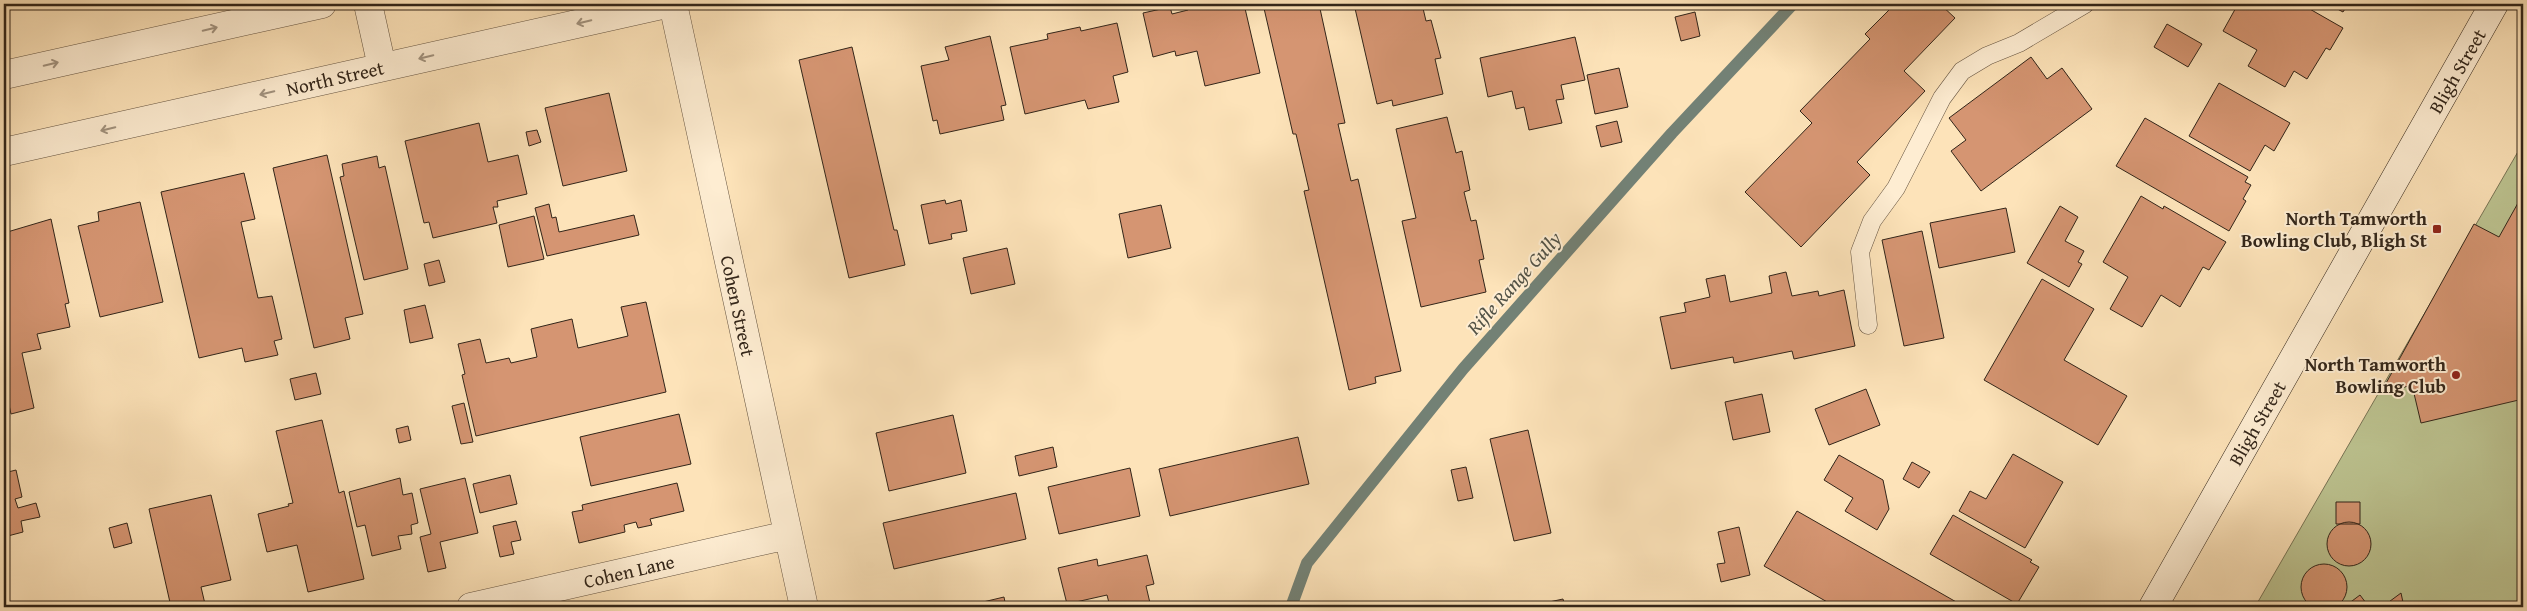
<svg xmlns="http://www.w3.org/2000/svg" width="2527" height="611" font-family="'Gentium Book Plus',serif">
  <rect width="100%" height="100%" fill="#fde3b9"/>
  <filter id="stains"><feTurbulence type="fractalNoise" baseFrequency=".004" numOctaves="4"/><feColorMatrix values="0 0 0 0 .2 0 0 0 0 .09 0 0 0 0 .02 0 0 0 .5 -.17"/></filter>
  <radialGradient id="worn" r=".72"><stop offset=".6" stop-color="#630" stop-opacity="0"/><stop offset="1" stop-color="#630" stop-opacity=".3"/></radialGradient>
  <path fill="#bdc491" stroke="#787455" d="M 2523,143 L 2523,607 L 2255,607 Z"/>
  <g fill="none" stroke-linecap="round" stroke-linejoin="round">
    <path stroke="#738175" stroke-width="12" d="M 1291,607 L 1307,563 L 1463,369 L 1672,133 L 1793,4"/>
  </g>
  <path fill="#d59572" stroke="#322519" d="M 1186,4 L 1244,4 L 1260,73 L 1205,86 L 1197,51 L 1176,56 L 1175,51 L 1153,57 L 1143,13 L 1170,7 L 1172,14 L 1188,10 Z
    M 1263,4 L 1319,4 L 1345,123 L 1338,124 L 1351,181 L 1358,179 L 1401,371 L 1375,377 L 1376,383 L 1349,390 L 1304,191 L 1309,190 L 1296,134 L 1293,134 Z
    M 1354,4 L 1422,4 L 1426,21 L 1431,20 L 1441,58 L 1435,59 L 1443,94 L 1393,106 L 1392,100 L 1377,104 Z
    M 1895,4 L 1940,4 L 1955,18 L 1904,71 L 1925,91 L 1857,162 L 1870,175 L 1801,247 L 1745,192 L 1812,123 L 1800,111 L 1870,39 L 1865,34 Z
    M 2238,4 L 2301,4 L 2343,28 L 2330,50 L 2326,48 L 2307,79 L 2294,71 L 2285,87 L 2248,66 L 2257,50 L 2223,31 Z
    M 2328,4 L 2348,4 L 2343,12 Z
    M 1695,12 L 1700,36 L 1681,41 L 1675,17 Z
    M 1117,23 L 1128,72 L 1113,76 L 1119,102 L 1088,109 L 1085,100 L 1025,114 L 1010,47 L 1048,39 L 1047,34 L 1080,27 L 1081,31 Z
    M 2167,24 L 2202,44 L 2188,67 L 2154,47 Z
    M 990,36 L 1006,105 L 1001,106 L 1004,120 L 940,134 L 937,120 L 933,121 L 921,66 L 949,60 L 945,47 Z
    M 1575,37 L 1585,80 L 1561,85 L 1564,99 L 1556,100 L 1562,123 L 1529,130 L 1524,107 L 1516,109 L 1512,91 L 1488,97 L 1480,58 Z
    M 852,47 L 894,230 L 897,230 L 905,265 L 849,278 L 799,60 Z
    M 2031,57 L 2047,79 L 2062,68 L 2092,109 L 1981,191 L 1951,151 L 1966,140 L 1949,118 Z
    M 1619,68 L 1628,107 L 1595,114 L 1587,75 Z
    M 2219,83 L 2290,123 L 2274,151 L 2265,145 L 2250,171 L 2189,136 Z
    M 609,93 L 627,171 L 563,186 L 545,108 Z
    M 1447,117 L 1456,153 L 1462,151 L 1470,190 L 1464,192 L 1471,221 L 1476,220 L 1484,259 L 1479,260 L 1486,292 L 1421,307 L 1402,221 L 1416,218 L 1396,129 Z
    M 2145,118 L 2248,177 L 2245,182 L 2251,185 L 2243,199 L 2246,201 L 2229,231 L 2116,166 Z
    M 1617,121 L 1622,142 L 1601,147 L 1596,126 Z
    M 479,123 L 488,162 L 518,155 L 527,194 L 497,201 L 498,207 L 493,207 L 497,223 L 433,238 L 429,222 L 424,223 L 405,141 Z
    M 537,130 L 541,142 L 529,146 L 526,132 Z
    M 327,155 L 363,314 L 345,318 L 350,339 L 314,348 L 273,168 Z
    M 377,156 L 379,168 L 385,166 L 408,269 L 364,280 L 340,177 L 344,176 L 342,164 Z
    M 244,173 L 255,219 L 241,222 L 258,298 L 272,296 L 282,339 L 274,341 L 278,355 L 245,362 L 242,348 L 199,358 L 161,192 Z
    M 2523,194 L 2523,399 L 2421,423 L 2412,385 L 2394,390 L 2385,385 L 2474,224 L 2499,237 Z
    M 2141,196 L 2163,209 L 2164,206 L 2226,242 L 2209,270 L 2203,267 L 2180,307 L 2161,295 L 2142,327 L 2110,309 L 2128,277 L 2103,262 Z
    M 945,200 L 946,204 L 961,200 L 967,231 L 951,234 L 952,239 L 929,244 L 921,205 Z
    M 140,202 L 163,302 L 100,317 L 78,226 L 99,221 L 98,212 Z
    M 549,204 L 552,218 L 556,217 L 559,232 L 634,215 L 639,235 L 547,256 L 535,208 Z
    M 1161,205 L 1171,248 L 1128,258 L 1119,214 Z
    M 2060,206 L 2078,217 L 2065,241 L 2084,251 L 2078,262 L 2082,264 L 2069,287 L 2027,263 Z
    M 2006,208 L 2015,252 L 1939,268 L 1930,223 Z
    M 534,216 L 544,259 L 508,267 L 499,225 Z
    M 51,219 L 69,303 L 65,304 L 70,327 L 37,334 L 41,349 L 22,353 L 34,408 L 11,414 L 4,382 L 4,233 Z
    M 1922,231 L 1944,338 L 1904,346 L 1882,240 Z
    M 1007,248 L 1015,284 L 971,294 L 963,258 Z
    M 439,260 L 445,282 L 429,286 L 424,264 Z
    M 1786,272 L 1792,296 L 1818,291 L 1819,296 L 1844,290 L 1855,346 L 1794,359 L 1792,351 L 1734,363 L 1733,357 L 1671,369 L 1660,317 L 1686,312 L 1684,303 L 1710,297 L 1706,279 L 1725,275 L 1730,302 L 1772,293 L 1769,276 Z
    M 2042,279 L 2094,309 L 2064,360 L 2127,396 L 2098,445 L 1984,380 Z
    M 646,302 L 666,392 L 476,436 L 462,375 L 465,374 L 458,344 L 480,339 L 486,363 L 509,358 L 511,363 L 537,357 L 531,329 L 572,319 L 578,348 L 628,336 L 621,307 Z
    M 425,305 L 433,338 L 410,343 L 404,310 Z
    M 316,373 L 321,394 L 295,400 L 290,379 Z
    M 1866,389 L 1880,425 L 1829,445 L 1815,409 Z
    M 1762,394 L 1770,432 L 1733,440 L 1725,402 Z
    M 464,403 L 473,442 L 461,444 L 452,406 Z
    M 679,414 L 691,464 L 591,486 L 580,437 Z
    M 953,415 L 966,473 L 889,491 L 876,433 Z
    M 322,420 L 339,493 L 344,491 L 364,579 L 308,592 L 297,545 L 267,552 L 258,514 L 289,506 L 288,504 L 293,503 L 276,431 Z
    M 408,426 L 411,440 L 399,443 L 396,429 Z
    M 1528,430 L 1551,533 L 1514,541 L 1490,439 Z
    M 1298,437 L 1309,484 L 1170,516 L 1159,469 Z
    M 1053,447 L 1057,467 L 1019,476 L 1015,456 Z
    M 2013,454 L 2063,482 L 2025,548 L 1959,511 L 1970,491 L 1986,499 Z
    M 1839,455 L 1883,480 L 1889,509 L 1877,530 L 1845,511 L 1853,498 L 1824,480 Z
    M 1912,462 L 1930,472 L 1919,488 L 1903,479 Z
    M 1466,467 L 1473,498 L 1458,501 L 1451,470 Z
    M 1130,468 L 1140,516 L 1059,534 L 1048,487 Z
    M 16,470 L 22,497 L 15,499 L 18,508 L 36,503 L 40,517 L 21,521 L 23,532 L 4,537 L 4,473 Z
    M 510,475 L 517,504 L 480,513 L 473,484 Z
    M 400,478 L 403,495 L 412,493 L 418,523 L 411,525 L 412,534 L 398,536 L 401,549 L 372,556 L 365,525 L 357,527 L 349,492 Z
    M 465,478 L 478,533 L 440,542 L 446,568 L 428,572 L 420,537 L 431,534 L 420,489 Z
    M 677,483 L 684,511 L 650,519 L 652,525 L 638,528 L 636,522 L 624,525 L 625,532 L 579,543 L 572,512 L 583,510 L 582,505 Z
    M 1016,493 L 1026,539 L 894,569 L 883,523 Z
    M 211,495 L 231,580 L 201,587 L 205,604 L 191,607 L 171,607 L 149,509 Z
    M 2336,502 L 2360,502 L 2360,524 L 2336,524 Z
    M 1797,511 L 1965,607 L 1836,607 L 1764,566 Z
    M 1953,515 L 2032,560 L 2030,562 L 2039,567 L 2017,604 L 1930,554 Z
    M 516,521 L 521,540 L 511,542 L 514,554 L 500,557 L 493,526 Z
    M2327 544a22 22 0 1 1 44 0a22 22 0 1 1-44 0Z
    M 127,523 L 132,543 L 114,548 L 109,528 Z
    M 1739,527 L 1750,575 L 1721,582 L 1717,564 L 1725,563 L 1718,532 Z
    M 1147,555 L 1154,584 L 1146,586 L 1150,603 L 1132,607 L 1110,607 L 1107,595 L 1067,604 L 1058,568 L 1097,559 L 1098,566 Z
    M2301 587a23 23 0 1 1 46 0a23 23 0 1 1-46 0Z
    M 2401,593 L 2404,607 L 2382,607 Z
    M 2360,595 L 2369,607 L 2344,607 Z
    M 1004,597 L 1006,607 L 962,607 Z
    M 1563,599 L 1565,607 L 1526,607 Z"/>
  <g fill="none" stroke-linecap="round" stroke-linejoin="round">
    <defs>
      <path id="lane" d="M 1868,325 L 1860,252 L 1872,221 L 1896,188 L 1942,98 L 1962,71 L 1987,56 L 2019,43 L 2085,4"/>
      <path id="street" d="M 368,4 L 382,67
        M 673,4 L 804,607
        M 4,75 L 322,4
        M 4,152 L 666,4
        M 471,607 L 788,535"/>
      <path id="secondary" d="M 2153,607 L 2494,4"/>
    </defs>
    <use href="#lane" stroke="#655441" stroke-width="19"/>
    <use href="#street" stroke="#655441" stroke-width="29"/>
    <use href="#secondary" stroke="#322519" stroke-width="29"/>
    <use href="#lane" stroke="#feedd2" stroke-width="18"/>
    <use href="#street" stroke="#feedd2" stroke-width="28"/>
    <use href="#secondary" stroke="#feedd2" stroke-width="28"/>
  </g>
  <defs><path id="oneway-shaft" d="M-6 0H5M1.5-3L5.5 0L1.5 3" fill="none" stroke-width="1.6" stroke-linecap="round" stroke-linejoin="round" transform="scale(1.25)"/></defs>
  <g stroke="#a2937f">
    <use href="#oneway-shaft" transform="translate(584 22) rotate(167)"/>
    <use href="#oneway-shaft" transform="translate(210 29) rotate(-13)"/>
    <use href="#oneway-shaft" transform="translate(426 57) rotate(167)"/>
    <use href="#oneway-shaft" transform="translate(51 64) rotate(-13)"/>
    <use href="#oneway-shaft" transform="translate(267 93) rotate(167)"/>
    <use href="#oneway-shaft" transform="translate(108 129) rotate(167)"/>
  </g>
  <g fill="#8f2418" stroke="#feedd2" stroke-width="2">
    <rect x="2432" y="224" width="10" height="10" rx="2.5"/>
    <circle cx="2456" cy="375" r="5"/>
  </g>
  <g text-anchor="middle" stroke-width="4" stroke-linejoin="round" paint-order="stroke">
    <g font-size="19" fill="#322519" stroke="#feedd2">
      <text transform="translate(2457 71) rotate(-60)" y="7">Bligh Street</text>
      <text transform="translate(335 78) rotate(-13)" y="7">North Street</text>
      <text transform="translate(738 306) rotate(78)" y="7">Cohen Street</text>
      <text transform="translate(2257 423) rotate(-60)" y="7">Bligh Street</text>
      <text transform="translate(629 571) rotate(-13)" y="7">Cohen Lane</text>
    </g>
    <g font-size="19" font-weight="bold" fill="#322519" stroke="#feedd2" text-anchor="end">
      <text x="2427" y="225">North Tamworth<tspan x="2427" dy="22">Bowling Club, Bligh St</tspan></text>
      <text x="2446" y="371">North Tamworth<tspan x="2446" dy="22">Bowling Club</tspan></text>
    </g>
    <g font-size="20" font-style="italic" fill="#535347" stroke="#feedd2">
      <text transform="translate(1514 283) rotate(-48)" y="7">Rifle Range Gully</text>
    </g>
  </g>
  <rect width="2527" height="611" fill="none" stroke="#fde3b9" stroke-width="20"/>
  <rect x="5" y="5" width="2517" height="601" fill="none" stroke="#322519" stroke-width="2.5"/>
  <rect x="10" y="10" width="2507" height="591" fill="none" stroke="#322519"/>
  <rect width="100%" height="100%" filter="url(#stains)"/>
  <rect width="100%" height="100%" fill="url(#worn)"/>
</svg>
